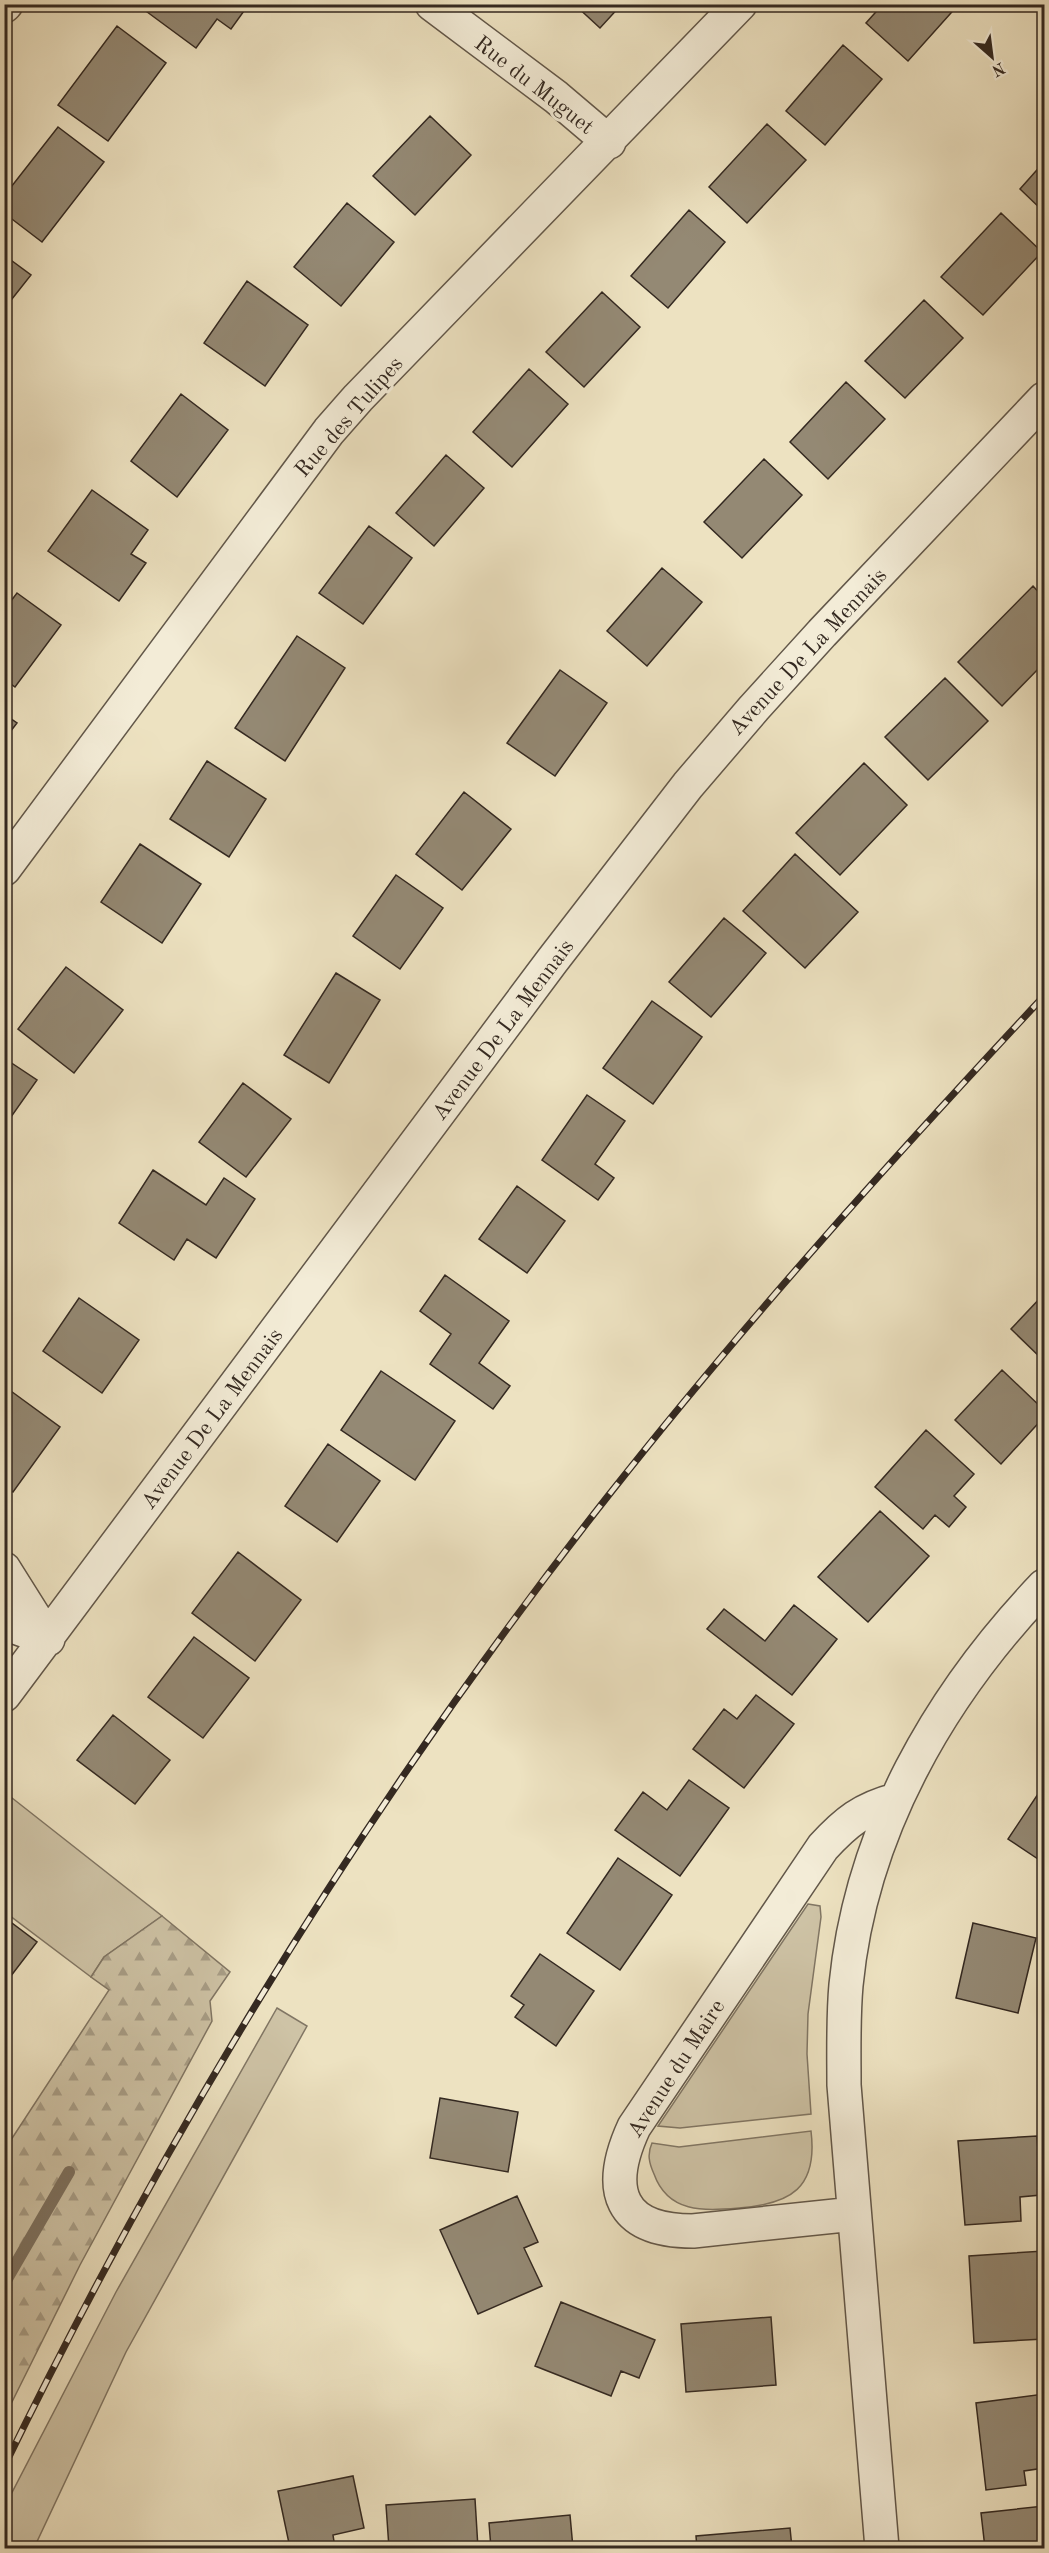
<svg xmlns="http://www.w3.org/2000/svg" width="1049" height="2553" font-family="'Old Standard TT',serif">
  <defs>
    <pattern id="forest-firs" width="22" height="20" patternUnits="userSpaceOnUse" patternTransform="scale(1.5)"><rect width="22" height="20" fill="#cec3a6"/><path d="M5 1l3.5 6h-7zM16 11l3.5 6h-7z" fill="#a89e87"/></pattern>
  </defs>
  <rect width="100%" height="100%" fill="#ede2c1"/>
  <filter id="stains"><feTurbulence type="fractalNoise" baseFrequency=".00333" numOctaves="4"/><feColorMatrix values="0 0 0 0 .2 0 0 0 0 .09 0 0 0 0 .02 0 0 0 .5 -.17"/></filter>
  <radialGradient id="worn" r=".72"><stop offset=".6" stop-color="#630" stop-opacity="0"/><stop offset="1" stop-color="#630" stop-opacity=".3"/></radialGradient>
  <path fill="#cec3a6" stroke="#817664" stroke-width="1.5" d="M 4,1785 L 7,1786 L 7,1794 L 162,1916 L 104,1957 L 91,1977 L 5,1912 Z
    M 808,1904 L 820,1906 L 821,1917 L 808,2014 L 807,2054 L 811,2114 L 680,2128 L 658,2126 Z
    M 277,2008 L 307,2026 L 126,2352 L 34,2548 L 5,2548 L 5,2506 L 116,2292 Z
    M 811,2131 C 818,2188 791,2204 739,2208 C 703,2211 668,2213 654,2174 C 649,2163 647,2154 652,2143 L 679,2147 Z"/>
  <path fill="url(#forest-firs)" stroke="#817664" stroke-width="1.5" d="M 162,1916 L 230,1972 L 210,2001 L 212,2021 L 80,2265 L 5,2416 L 5,2149 L 109,1990 L 91,1977 L 104,1957 Z"/>
  <g fill="none" stroke-linecap="round" stroke-linejoin="round">
    <path stroke="#7d7261" stroke-width="12" d="M 4,2284 L 69,2172"/>
  </g>
  <path fill="#948974" stroke="#342921" stroke-width="1.5" d="M 141,4 L 249,4 L 231,29 L 217,19 L 196,48 L 139,6 Z
    M 574,4 L 622,4 L 600,28 Z
    M 883,4 L 959,4 L 908,61 L 866,23 Z
    M 117,26 L 166,63 L 108,141 L 58,105 Z
    M 843,45 L 882,79 L 825,145 L 786,111 Z
    M 430,116 L 471,155 L 415,215 L 373,176 Z
    M 767,124 L 806,160 L 747,223 L 709,187 Z
    M 58,127 L 104,162 L 42,242 L 4,213 L 4,196 Z
    M 1044,162 L 1044,212 L 1020,189 Z
    M 347,203 L 394,242 L 341,306 L 294,267 Z
    M 689,210 L 725,242 L 668,308 L 631,276 Z
    M 1001,213 L 1042,252 L 983,315 L 941,277 Z
    M 4,255 L 31,275 L 4,309 Z
    M 247,281 L 308,325 L 265,386 L 204,343 Z
    M 602,292 L 640,327 L 584,387 L 546,352 Z
    M 924,300 L 963,338 L 905,398 L 865,361 Z
    M 529,369 L 568,404 L 512,467 L 473,432 Z
    M 846,382 L 885,419 L 828,479 L 790,442 Z
    M 181,394 L 228,430 L 177,497 L 131,461 Z
    M 446,455 L 484,488 L 434,546 L 396,513 Z
    M 764,459 L 802,495 L 742,558 L 704,522 Z
    M 92,490 L 148,530 L 131,554 L 146,563 L 119,601 L 48,551 Z
    M 369,526 L 412,558 L 363,624 L 319,593 Z
    M 662,568 L 702,602 L 647,666 L 607,631 Z
    M 1033,586 L 1044,598 L 1044,663 L 1002,706 L 958,662 Z
    M 17,593 L 61,625 L 15,687 L 4,679 L 4,610 Z
    M 297,636 L 345,668 L 285,761 L 235,728 Z
    M 560,670 L 607,703 L 555,776 L 507,743 Z
    M 945,678 L 988,721 L 928,780 L 885,737 Z
    M 4,714 L 17,723 L 4,740 Z
    M 207,761 L 266,799 L 229,857 L 170,819 Z
    M 864,763 L 907,805 L 840,875 L 796,833 Z
    M 464,792 L 511,829 L 462,890 L 416,854 Z
    M 140,844 L 201,884 L 162,943 L 101,902 Z
    M 795,854 L 858,912 L 805,968 L 743,911 Z
    M 396,875 L 443,908 L 400,969 L 353,936 Z
    M 724,918 L 766,953 L 711,1017 L 669,982 Z
    M 66,967 L 123,1010 L 74,1073 L 18,1029 Z
    M 336,973 L 380,1000 L 329,1083 L 284,1055 Z
    M 652,1001 L 702,1037 L 653,1104 L 603,1068 Z
    M 4,1058 L 37,1080 L 4,1127 Z
    M 243,1083 L 291,1119 L 246,1177 L 199,1142 Z
    M 587,1095 L 625,1121 L 595,1164 L 614,1178 L 598,1200 L 542,1160 Z
    M 153,1170 L 206,1205 L 224,1178 L 255,1199 L 216,1258 L 187,1239 L 174,1260 L 119,1223 Z
    M 517,1186 L 565,1221 L 527,1273 L 479,1239 Z
    M 445,1275 L 509,1321 L 479,1363 L 510,1386 L 493,1409 L 430,1364 L 451,1334 L 420,1311 Z
    M 1044,1294 L 1044,1361 L 1011,1329 Z
    M 79,1298 L 139,1340 L 102,1393 L 43,1351 Z
    M 1002,1370 L 1044,1410 L 1044,1417 L 1001,1464 L 955,1420 Z
    M 381,1371 L 455,1421 L 415,1480 L 341,1430 Z
    M 4,1386 L 60,1427 L 13,1492 L 4,1486 Z
    M 926,1430 L 974,1474 L 954,1496 L 966,1507 L 949,1527 L 935,1515 L 923,1529 L 875,1487 Z
    M 328,1444 L 380,1481 L 337,1542 L 285,1506 Z
    M 880,1511 L 929,1556 L 868,1622 L 818,1577 Z
    M 238,1552 L 301,1600 L 255,1661 L 192,1613 Z
    M 794,1605 L 837,1639 L 792,1695 L 707,1629 L 724,1609 L 765,1641 Z
    M 194,1637 L 249,1678 L 203,1738 L 148,1697 Z
    M 756,1695 L 794,1724 L 744,1788 L 693,1749 L 724,1709 L 737,1719 Z
    M 113,1715 L 170,1760 L 135,1804 L 77,1760 Z
    M 689,1780 L 729,1808 L 680,1876 L 615,1830 L 643,1792 L 667,1810 Z
    M 1044,1785 L 1044,1856 L 1041,1861 L 1008,1839 Z
    M 618,1858 L 672,1895 L 620,1970 L 567,1933 Z
    M 4,1917 L 37,1942 L 4,1985 Z
    M 973,1923 L 1036,1938 L 1018,2013 L 956,1998 Z
    M 540,1954 L 594,1991 L 556,2046 L 515,2017 L 524,2005 L 511,1996 Z
    M 440,2098 L 518,2112 L 508,2172 L 430,2158 Z
    M 1037,2136 L 1041,2195 L 1020,2197 L 1021,2221 L 965,2225 L 958,2141 Z
    M 517,2196 L 538,2242 L 524,2248 L 542,2286 L 478,2314 L 440,2230 Z
    M 1044,2251 L 1044,2339 L 974,2343 L 969,2256 Z
    M 561,2302 L 655,2340 L 639,2378 L 621,2371 L 611,2396 L 535,2366 Z
    M 771,2317 L 776,2385 L 686,2392 L 681,2324 Z
    M 1044,2394 L 1044,2468 L 1024,2471 L 1026,2485 L 986,2490 L 976,2403 Z
    M 353,2476 L 364,2528 L 333,2535 L 335,2548 L 290,2548 L 278,2491 Z
    M 475,2499 L 478,2548 L 389,2548 L 386,2505 Z
    M 1044,2506 L 1044,2548 L 985,2548 L 981,2513 Z
    M 570,2515 L 573,2548 L 491,2548 L 489,2523 Z
    M 790,2528 L 792,2548 L 697,2548 L 696,2536 Z"/>
  <g fill="none" stroke-linecap="round" stroke-linejoin="round">
    <defs>
      <path id="minor" d="M 432,4 L 556,97 L 609,142
        M 4,6 L 6,4
        M 4,869 L 329,431 L 358,398 L 740,4
        M 4,1569 L 48,1639
        M 4,1623 L 48,1639
        M 4,1695 L 552,961 L 688,785 L 754,708 L 822,633 L 1044,399
        M 854,2214 L 693,2231 C 619,2231 605,2190 634,2127 L 823,1847 C 846,1822 862,1809 896,1800
        M 882,2548 L 844,2085 C 844,2052 843,2018 846,1985 C 861,1832 939,1696 1044,1586"/>
    </defs>
    <use href="#minor" stroke="#625749" stroke-width="36"/>
    <use href="#minor" stroke="#f3ecd7" stroke-width="33"/>
    <defs>
      <path id="rail" d="M 4,2467 C 171,2124 372,1796 608,1496 C 745,1322 893,1158 1044,996"/>
    </defs>
    <use href="#rail" stroke="#342921" stroke-width="7"/>
    <use href="#rail" stroke="#f3ecd7" stroke-width="4.5" stroke-dasharray="14" stroke-linecap="butt"/>
  </g>
  <g text-anchor="middle" stroke-width="6" stroke-linejoin="round" paint-order="stroke">
    <g font-size="22" fill="#342921" stroke="#f3ecd7">
      <text transform="translate(535 84) rotate(38)" y="8">Rue du Muguet</text>
      <text transform="translate(348 416) rotate(-49)" y="8">Rue des Tulipes</text>
      <text transform="translate(807 651) rotate(-47)" y="8">Avenue De La Mennais</text>
      <text transform="translate(502 1029) rotate(-53)" y="8">Avenue De La Mennais</text>
      <text transform="translate(211 1418) rotate(-53)" y="8">Avenue De La Mennais</text>
      <text transform="translate(675 2068) rotate(-57)" y="8">Avenue du Maire</text>
    </g>
  </g>
  <rect width="1049" height="2553" fill="none" stroke="#ede2c1" stroke-width="24"/>
  <rect x="6" y="6" width="1037" height="2541" fill="none" stroke="#342921" stroke-width="3"/>
  <rect x="12" y="12" width="1025" height="2529" fill="none" stroke="#342921" stroke-width="1.5"/>
  <g transform="translate(992 57) rotate(152)" stroke="#f3ecd7" stroke-width="4.5" paint-order="stroke">
  <path d="M0-4.5L10 22L0 15L-10 22Z" fill="#342921"/>
  <text y="-9" font-size="16" font-weight="bold" text-anchor="middle" fill="#342921">N</text>
  </g>
  <rect width="100%" height="100%" filter="url(#stains)"/>
  <rect width="100%" height="100%" fill="url(#worn)"/>
</svg>
